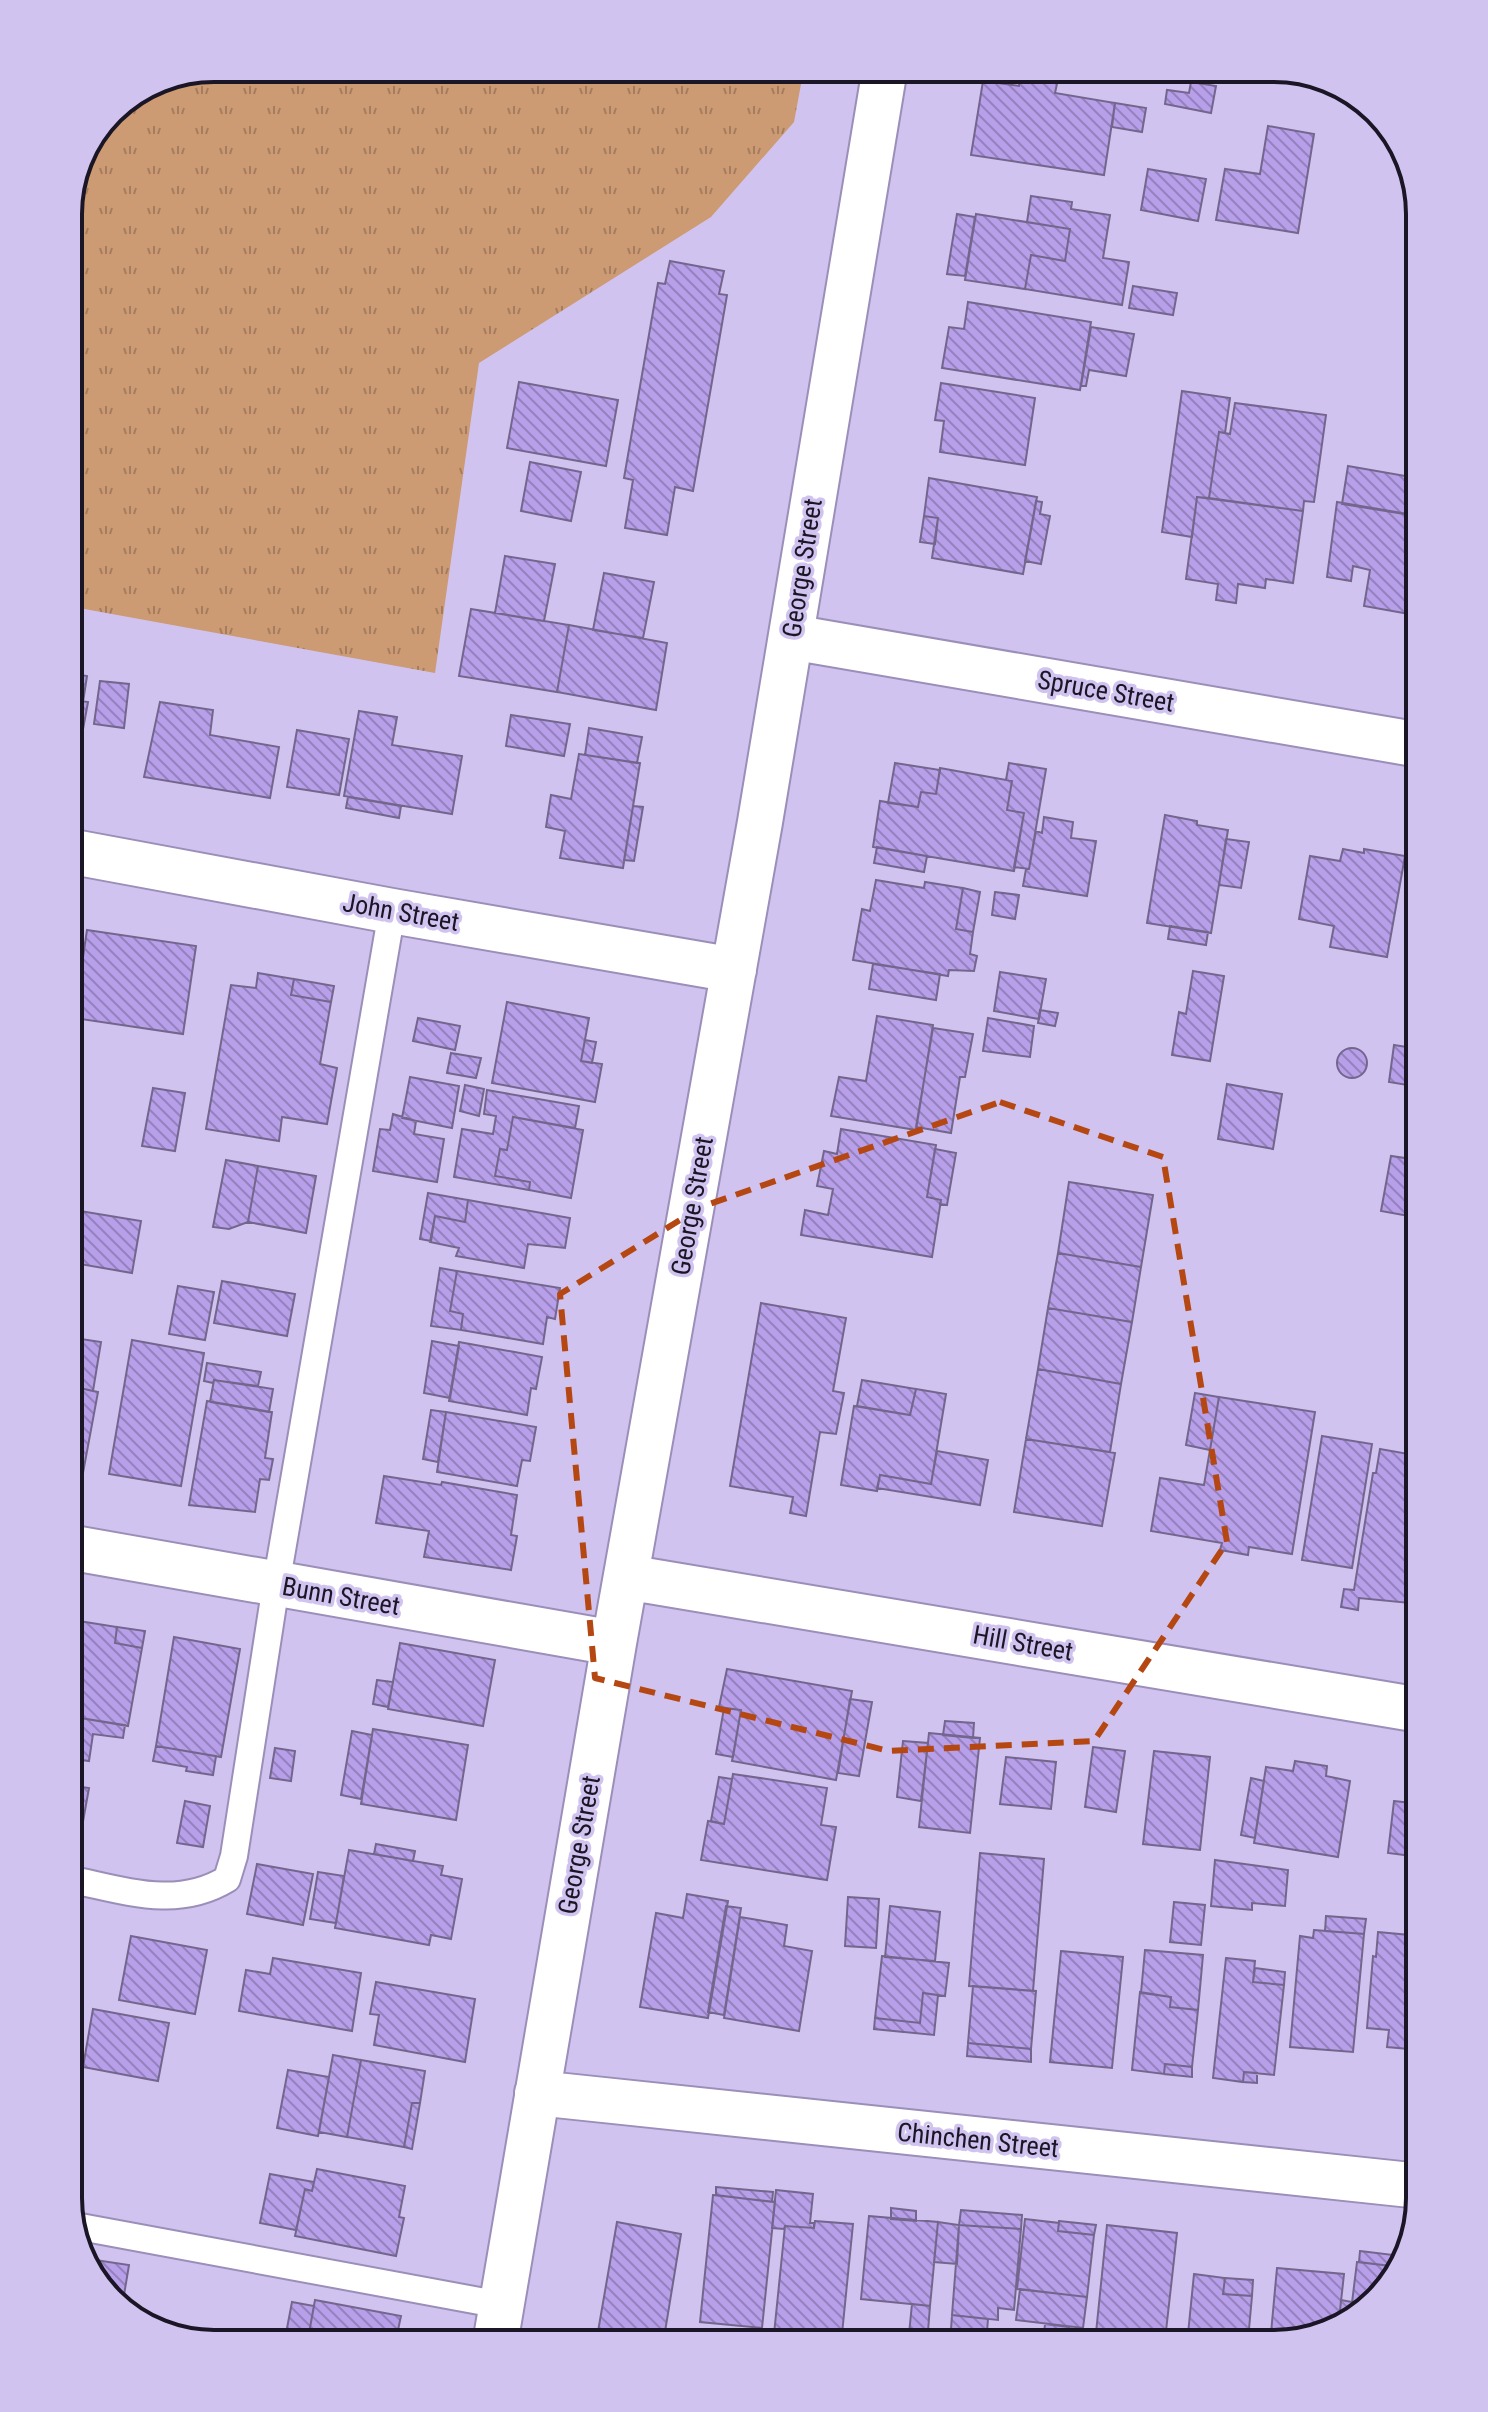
<svg xmlns="http://www.w3.org/2000/svg" width="1488" height="2412" font-family="'Roboto Condensed',sans-serif">
  <defs>
    <pattern id="grass-tufts" width="24" height="20" patternUnits="userSpaceOnUse" patternTransform="scale(2)"><rect width="24" height="20" fill="#cc9a73"/><path d="M3 7l-1-3M5 7V3M7 7l1-3M15 17l-1-3M17 17v-4M19 17l1-3" fill="none" stroke="#a57d5e"/></pattern>
    <pattern id="building-back-hatch" width="6" height="6" patternUnits="userSpaceOnUse" patternTransform="scale(2)"><rect width="6" height="6" fill="#b89fea"/><path d="M-1 5l2 2M0 0l6 6M5-1l2 2" fill="none" stroke="#9581bd"/></pattern>
  </defs>
  <rect width="100%" height="100%" fill="#d1c3ef"/>
  <path fill="url(#grass-tufts)" d="M 214,68 L 804,68 L 794,122 L 711,217 L 479,363 L 435,673 L 68,606 L 68,205 L 111,111 L 159,79 Z"/>
  <path fill="url(#building-back-hatch)" stroke="#73668d" stroke-width="2" d="M 1021,74 L 1058,79 L 1055,93 L 1115,103 L 1104,175 L 971,155 L 983,81 L 1019,86 Z
    M 1191,82 L 1216,86 L 1211,113 L 1165,104 L 1167,90 L 1189,93 Z
    M 1115,103 L 1146,108 L 1142,132 L 1112,127 Z
    M 1268,126 L 1314,134 L 1298,233 L 1216,220 L 1225,169 L 1260,174 Z
    M 1148,169 L 1206,179 L 1198,221 L 1141,210 Z
    M 1031,196 L 1072,202 L 1071,209 L 1110,215 L 1103,258 L 1129,262 L 1122,305 L 1025,289 L 1031,255 L 1065,261 L 1070,229 L 1027,222 Z
    M 1416,196 L 1420,214 L 1420,240 L 1409,238 Z
    M 957,214 L 975,217 L 965,276 L 947,274 Z
    M 976,214 L 1070,229 L 1065,261 L 1031,255 L 1025,289 L 965,280 Z
    M 670,261 L 724,271 L 719,294 L 727,295 L 693,491 L 675,487 L 667,535 L 625,528 L 633,480 L 624,478 L 658,283 L 665,284 Z
    M 1133,286 L 1177,293 L 1173,315 L 1129,308 Z
    M 968,302 L 1091,322 L 1080,390 L 942,368 L 949,327 L 964,329 Z
    M 1091,327 L 1134,334 L 1126,376 L 1089,370 L 1086,386 L 1081,386 Z
    M 519,382 L 618,400 L 606,466 L 507,448 Z
    M 941,383 L 1035,398 L 1025,465 L 940,452 L 944,421 L 935,420 Z
    M 1182,391 L 1230,398 L 1225,433 L 1219,432 L 1209,498 L 1197,497 L 1192,537 L 1162,532 Z
    M 1235,403 L 1326,415 L 1314,502 L 1304,501 L 1303,511 L 1209,498 L 1219,432 L 1230,434 Z
    M 530,462 L 581,472 L 571,521 L 521,511 Z
    M 1348,466 L 1417,478 L 1411,515 L 1342,504 Z
    M 929,478 L 1037,497 L 1023,574 L 932,558 L 938,518 L 924,516 Z
    M 1197,497 L 1303,511 L 1293,583 L 1266,579 L 1265,588 L 1238,584 L 1236,603 L 1216,600 L 1218,584 L 1186,579 Z
    M 1036,501 L 1042,502 L 1040,514 L 1050,516 L 1041,564 L 1025,561 Z
    M 1337,502 L 1420,516 L 1420,584 L 1415,615 L 1364,606 L 1370,570 L 1353,566 L 1351,581 L 1327,577 Z
    M 924,516 L 938,518 L 935,544 L 920,542 Z
    M 505,556 L 555,564 L 544,621 L 495,613 Z
    M 604,573 L 654,582 L 643,638 L 593,630 Z
    M 471,609 L 569,625 L 557,692 L 459,676 Z
    M 569,625 L 667,643 L 656,710 L 557,692 Z
    M 68,673 L 87,676 L 83,702 L 68,699 Z
    M 100,681 L 129,684 L 124,728 L 94,724 Z
    M 68,699 L 88,702 L 79,751 L 68,749 Z
    M 160,702 L 213,710 L 210,735 L 279,747 L 270,798 L 144,777 Z
    M 359,711 L 397,717 L 392,745 L 462,756 L 452,814 L 344,796 Z
    M 511,715 L 570,724 L 564,756 L 506,746 Z
    M 589,728 L 642,737 L 637,763 L 585,755 Z
    M 297,730 L 349,739 L 339,795 L 287,787 Z
    M 579,754 L 640,763 L 623,868 L 560,858 L 565,831 L 546,827 L 551,795 L 571,799 Z
    M 895,763 L 940,770 L 936,794 L 921,792 L 918,807 L 888,803 Z
    M 1009,763 L 1046,769 L 1029,869 L 1014,867 L 1024,813 L 1007,810 L 1012,781 L 1006,780 Z
    M 940,768 L 1012,781 L 1007,810 L 1024,813 L 1014,871 L 873,847 L 880,801 L 918,807 L 921,792 L 936,794 Z
    M 348,797 L 401,806 L 399,818 L 346,808 Z
    M 633,806 L 643,807 L 634,861 L 624,860 Z
    M 1165,815 L 1197,821 L 1197,825 L 1228,830 L 1211,933 L 1147,923 Z
    M 1044,817 L 1073,822 L 1071,838 L 1096,841 L 1087,896 L 1023,886 L 1026,869 L 1029,869 L 1036,831 L 1042,833 Z
    M 1226,839 L 1249,842 L 1241,888 L 1219,885 Z
    M 877,847 L 927,856 L 924,872 L 874,863 Z
    M 1343,849 L 1364,853 L 1364,849 L 1405,856 L 1387,957 L 1330,947 L 1334,926 L 1299,919 L 1310,856 L 1340,861 Z
    M 876,880 L 924,888 L 925,882 L 963,888 L 956,929 L 973,932 L 970,954 L 977,956 L 974,971 L 949,970 L 948,976 L 853,960 L 862,909 L 870,911 Z
    M 963,888 L 980,892 L 973,932 L 956,929 Z
    M 995,892 L 1019,895 L 1015,919 L 992,915 Z
    M 1170,926 L 1208,932 L 1206,945 L 1168,939 Z
    M 87,930 L 196,946 L 183,1034 L 74,1018 Z
    M 873,964 L 940,974 L 936,1000 L 869,989 Z
    M 1193,971 L 1224,976 L 1210,1061 L 1172,1055 L 1179,1012 L 1186,1014 Z
    M 1000,972 L 1046,979 L 1039,1019 L 994,1011 Z
    M 258,973 L 294,979 L 291,995 L 331,1002 L 320,1064 L 337,1068 L 327,1124 L 282,1117 L 279,1141 L 206,1129 L 231,985 L 256,988 Z
    M 294,979 L 334,986 L 331,1002 L 291,995 Z
    M 507,1002 L 589,1018 L 581,1061 L 602,1064 L 595,1102 L 492,1083 Z
    M 1040,1010 L 1058,1013 L 1055,1026 L 1038,1023 Z
    M 877,1016 L 933,1025 L 916,1130 L 831,1116 L 839,1077 L 866,1081 Z
    M 418,1018 L 460,1026 L 455,1050 L 413,1041 Z
    M 988,1018 L 1034,1026 L 1030,1057 L 983,1051 Z
    M 933,1028 L 973,1034 L 965,1077 L 960,1077 L 951,1133 L 916,1127 Z
    M 585,1040 L 596,1042 L 592,1063 L 581,1061 Z
    M 1394,1045 L 1420,1049 L 1420,1087 L 1389,1082 Z
    M1337 1063a15 15 0 1 1 30 0a15 15 0 1 1-30 0Z
    M 451,1053 L 481,1058 L 476,1078 L 447,1073 Z
    M 410,1077 L 459,1086 L 452,1128 L 402,1118 Z
    M 1227,1084 L 1282,1094 L 1273,1149 L 1218,1139 Z
    M 465,1085 L 484,1089 L 479,1116 L 460,1111 Z
    M 153,1088 L 185,1093 L 175,1151 L 142,1146 Z
    M 487,1090 L 579,1106 L 575,1128 L 513,1117 L 507,1150 L 500,1149 L 495,1176 L 530,1182 L 529,1190 L 454,1177 L 462,1129 L 493,1134 L 496,1116 L 484,1114 Z
    M 393,1114 L 416,1121 L 414,1134 L 444,1139 L 437,1182 L 373,1171 L 380,1129 L 390,1130 Z
    M 1420,1114 L 1420,1218 L 1381,1211 L 1391,1156 L 1412,1159 Z
    M 513,1117 L 583,1130 L 571,1198 L 529,1190 L 530,1182 L 495,1176 L 500,1149 L 507,1150 Z
    M 841,1129 L 936,1145 L 927,1197 L 941,1200 L 932,1257 L 801,1235 L 805,1210 L 828,1215 L 833,1189 L 817,1186 L 824,1151 L 837,1154 Z
    M 935,1149 L 956,1153 L 947,1205 L 940,1204 L 941,1200 L 927,1197 Z
    M 226,1160 L 258,1166 L 248,1222 L 229,1229 L 213,1227 Z
    M 258,1166 L 316,1176 L 306,1233 L 248,1222 Z
    M 1069,1182 L 1153,1195 L 1141,1267 L 1058,1253 Z
    M 428,1193 L 468,1200 L 465,1222 L 435,1216 L 431,1241 L 420,1239 Z
    M 468,1200 L 570,1218 L 565,1248 L 528,1244 L 524,1268 L 456,1256 L 459,1248 L 430,1242 L 435,1216 L 465,1222 Z
    M 68,1209 L 141,1221 L 132,1273 L 68,1262 Z
    M 1058,1253 L 1141,1267 L 1132,1322 L 1048,1308 Z
    M 440,1268 L 457,1271 L 450,1311 L 463,1314 L 461,1330 L 431,1326 Z
    M 457,1271 L 560,1288 L 555,1319 L 547,1317 L 543,1344 L 461,1330 L 463,1314 L 450,1311 Z
    M 222,1281 L 295,1294 L 287,1336 L 214,1323 Z
    M 178,1286 L 214,1292 L 205,1340 L 169,1334 Z
    M 761,1303 L 846,1318 L 833,1391 L 844,1393 L 836,1434 L 820,1432 L 806,1516 L 790,1513 L 793,1497 L 730,1486 Z
    M 1048,1308 L 1132,1322 L 1121,1384 L 1038,1369 Z
    M 68,1337 L 101,1342 L 93,1391 L 71,1386 L 75,1364 L 68,1363 Z
    M 132,1340 L 204,1353 L 181,1486 L 109,1474 Z
    M 432,1341 L 459,1346 L 450,1398 L 424,1393 Z
    M 459,1342 L 542,1357 L 536,1389 L 531,1388 L 527,1415 L 449,1401 Z
    M 68,1363 L 75,1364 L 71,1386 L 98,1392 L 83,1473 L 68,1471 Z
    M 207,1363 L 261,1372 L 258,1386 L 214,1380 L 213,1383 L 204,1381 Z
    M 1038,1369 L 1121,1384 L 1110,1452 L 1026,1439 Z
    M 214,1380 L 273,1389 L 269,1412 L 210,1402 Z
    M 862,1380 L 916,1389 L 910,1415 L 857,1406 Z
    M 916,1389 L 946,1394 L 931,1484 L 880,1475 L 877,1491 L 841,1485 L 854,1406 L 910,1415 Z
    M 1195,1393 L 1219,1397 L 1210,1450 L 1186,1445 Z
    M 1219,1397 L 1315,1412 L 1292,1554 L 1249,1547 L 1248,1555 L 1220,1550 L 1222,1543 L 1151,1531 L 1160,1478 L 1204,1485 Z
    M 207,1401 L 272,1412 L 265,1458 L 273,1459 L 269,1480 L 260,1479 L 255,1512 L 189,1505 Z
    M 431,1410 L 446,1412 L 438,1462 L 423,1459 Z
    M 446,1412 L 536,1427 L 530,1461 L 522,1460 L 517,1486 L 437,1472 Z
    M 1322,1436 L 1372,1444 L 1352,1568 L 1302,1560 Z
    M 1026,1439 L 1115,1453 L 1102,1526 L 1014,1512 Z
    M 1380,1449 L 1420,1456 L 1420,1604 L 1359,1598 L 1358,1610 L 1341,1607 L 1344,1589 L 1354,1590 L 1373,1473 L 1376,1473 Z
    M 937,1451 L 988,1460 L 980,1505 L 877,1488 L 880,1475 L 931,1484 Z
    M 384,1476 L 441,1485 L 442,1482 L 517,1495 L 511,1535 L 517,1536 L 511,1570 L 424,1557 L 429,1531 L 376,1523 Z
    M 79,1621 L 117,1627 L 115,1643 L 142,1648 L 128,1726 L 68,1716 L 68,1686 Z
    M 117,1627 L 145,1631 L 142,1648 L 115,1643 Z
    M 174,1637 L 240,1649 L 221,1757 L 156,1746 Z
    M 400,1643 L 495,1660 L 483,1726 L 388,1709 Z
    M 727,1669 L 852,1691 L 836,1780 L 732,1761 L 741,1710 L 719,1707 Z
    M 377,1680 L 393,1682 L 388,1707 L 373,1704 Z
    M 850,1699 L 872,1702 L 859,1776 L 838,1773 Z
    M 724,1708 L 741,1710 L 733,1757 L 716,1754 Z
    M 68,1716 L 125,1725 L 123,1738 L 93,1734 L 89,1761 L 68,1758 Z
    M 945,1721 L 974,1723 L 973,1738 L 943,1735 Z
    M 373,1729 L 468,1745 L 456,1820 L 361,1804 Z
    M 352,1731 L 372,1735 L 361,1799 L 341,1795 Z
    M 929,1733 L 980,1738 L 970,1833 L 919,1827 Z
    M 903,1741 L 928,1743 L 921,1801 L 897,1797 Z
    M 156,1746 L 216,1756 L 213,1775 L 186,1771 L 187,1767 L 153,1761 Z
    M 1093,1747 L 1125,1751 L 1116,1812 L 1085,1807 Z
    M 275,1748 L 295,1751 L 291,1781 L 270,1778 Z
    M 1154,1751 L 1210,1757 L 1200,1850 L 1143,1844 Z
    M 1006,1757 L 1056,1762 L 1051,1809 L 1000,1804 Z
    M 1295,1761 L 1327,1766 L 1326,1776 L 1350,1781 L 1338,1857 L 1254,1843 L 1266,1767 L 1293,1771 Z
    M 733,1774 L 827,1788 L 821,1825 L 836,1827 L 827,1880 L 701,1860 L 708,1821 L 724,1824 Z
    M 719,1777 L 732,1779 L 724,1824 L 711,1821 Z
    M 1251,1778 L 1264,1781 L 1255,1838 L 1241,1835 Z
    M 68,1785 L 89,1788 L 80,1838 L 68,1836 Z
    M 185,1801 L 210,1806 L 203,1847 L 177,1843 Z
    M 1394,1801 L 1420,1804 L 1420,1857 L 1388,1853 Z
    M 376,1844 L 415,1851 L 413,1861 L 374,1854 Z
    M 349,1850 L 443,1866 L 441,1875 L 462,1879 L 451,1939 L 431,1935 L 429,1945 L 335,1928 Z
    M 980,1853 L 1044,1859 L 1033,1991 L 969,1986 Z
    M 1215,1860 L 1288,1870 L 1285,1906 L 1252,1903 L 1252,1910 L 1211,1906 Z
    M 257,1864 L 313,1874 L 303,1925 L 247,1914 Z
    M 318,1872 L 344,1876 L 336,1923 L 310,1919 Z
    M 687,1894 L 728,1901 L 708,2018 L 640,2007 L 656,1913 L 683,1918 Z
    M 848,1897 L 879,1899 L 876,1948 L 845,1946 Z
    M 1174,1902 L 1205,1905 L 1201,1945 L 1170,1942 Z
    M 726,1906 L 741,1908 L 724,2015 L 708,2012 Z
    M 890,1906 L 940,1912 L 935,1961 L 885,1957 Z
    M 1326,1916 L 1366,1919 L 1364,1934 L 1325,1931 Z
    M 740,1917 L 787,1925 L 784,1946 L 812,1951 L 799,2031 L 724,2018 Z
    M 1314,1930 L 1364,1934 L 1353,2052 L 1290,2047 L 1300,1936 L 1313,1938 Z
    M 1378,1932 L 1420,1936 L 1420,2050 L 1387,2047 L 1389,2030 L 1367,2028 L 1373,1956 L 1376,1957 Z
    M 131,1936 L 207,1950 L 195,2014 L 119,2000 Z
    M 68,1949 L 78,1951 L 71,1991 L 68,1990 Z
    M 1145,1950 L 1203,1955 L 1198,2010 L 1170,2007 L 1171,1997 L 1141,1993 Z
    M 1061,1951 L 1123,1957 L 1112,2068 L 1050,2062 Z
    M 882,1956 L 949,1963 L 945,1996 L 923,1993 L 920,2023 L 875,2018 Z
    M 273,1958 L 361,1973 L 352,2031 L 239,2011 L 246,1970 L 270,1974 Z
    M 1226,1958 L 1255,1961 L 1253,1982 L 1284,1985 L 1274,2075 L 1244,2072 L 1243,2082 L 1213,2078 Z
    M 1255,1968 L 1285,1972 L 1284,1985 L 1253,1982 Z
    M 376,1982 L 475,1999 L 465,2062 L 374,2045 L 379,2015 L 370,2014 Z
    M 973,1986 L 1036,1991 L 1031,2049 L 968,2043 Z
    M 1140,1992 L 1171,1997 L 1170,2007 L 1198,2010 L 1192,2067 L 1165,2064 L 1164,2074 L 1132,2070 Z
    M 923,1993 L 938,1995 L 934,2035 L 874,2029 L 875,2018 L 920,2023 Z
    M 93,2009 L 169,2023 L 158,2081 L 83,2067 Z
    M 968,2043 L 1031,2049 L 1031,2062 L 967,2056 Z
    M 333,2055 L 361,2060 L 347,2137 L 319,2132 Z
    M 361,2060 L 425,2071 L 420,2103 L 412,2103 L 404,2147 L 347,2137 Z
    M 1165,2064 L 1192,2067 L 1192,2077 L 1164,2074 Z
    M 288,2070 L 329,2077 L 318,2136 L 277,2128 Z
    M 1244,2072 L 1257,2073 L 1257,2083 L 1243,2082 Z
    M 412,2103 L 420,2103 L 412,2149 L 404,2147 Z
    M 317,2169 L 405,2186 L 399,2217 L 404,2218 L 396,2256 L 295,2236 L 305,2189 L 312,2191 Z
    M 270,2174 L 314,2182 L 312,2191 L 305,2189 L 296,2230 L 260,2223 Z
    M 716,2187 L 773,2192 L 772,2202 L 716,2195 Z
    M 776,2190 L 813,2194 L 810,2223 L 814,2223 L 814,2228 L 785,2226 L 784,2229 L 772,2228 Z
    M 713,2195 L 775,2202 L 762,2328 L 700,2322 Z
    M 891,2208 L 916,2211 L 916,2221 L 891,2219 Z
    M 961,2210 L 1022,2215 L 1021,2229 L 959,2225 Z
    M 869,2216 L 938,2222 L 930,2306 L 861,2299 Z
    M 1025,2219 L 1059,2223 L 1058,2231 L 1094,2235 L 1087,2297 L 1017,2289 Z
    M 815,2221 L 853,2224 L 841,2344 L 811,2341 L 811,2344 L 773,2344 L 785,2226 L 814,2228 Z
    M 1059,2221 L 1096,2225 L 1094,2235 L 1058,2231 Z
    M 617,2222 L 681,2234 L 663,2344 L 596,2343 Z
    M 938,2222 L 959,2225 L 957,2264 L 934,2262 Z
    M 959,2225 L 1021,2229 L 1014,2310 L 998,2308 L 998,2320 L 952,2315 Z
    M 1107,2225 L 1177,2233 L 1165,2340 L 1096,2333 Z
    M 1360,2251 L 1402,2256 L 1399,2267 L 1359,2262 Z
    M 82,2258 L 129,2265 L 122,2307 L 83,2263 Z
    M 1357,2262 L 1399,2267 L 1396,2279 L 1350,2319 Z
    M 1277,2268 L 1344,2274 L 1338,2329 L 1270,2344 Z
    M 1194,2274 L 1225,2278 L 1223,2294 L 1252,2296 L 1248,2340 L 1188,2334 Z
    M 1225,2278 L 1253,2280 L 1252,2296 L 1223,2294 Z
    M 1020,2289 L 1087,2297 L 1083,2328 L 1016,2320 Z
    M 315,2300 L 401,2316 L 395,2344 L 307,2344 Z
    M 1341,2300 L 1352,2302 L 1350,2319 L 1346,2323 L 1339,2322 Z
    M 292,2302 L 314,2306 L 307,2344 L 284,2344 Z
    M 912,2304 L 930,2306 L 927,2344 L 908,2344 Z
    M 952,2315 L 988,2319 L 986,2344 L 950,2344 Z
    M 1045,2324 L 1069,2327 L 1067,2344 L 1043,2343 Z
    M 1191,2334 L 1245,2340 L 1245,2344 L 1190,2344 Z"/>
  <g fill="none" stroke-linecap="round" stroke-linejoin="round">
    <defs>
      <path id="service" d="M 68,1879 C 124,1890 176,1910 227,1879 L 234,1856 L 276,1585 L 392,911
        M 75,2226 L 501,2305"/>
      <path id="minor" d="M 791,637 L 1420,745
        M 68,851 L 392,911 L 734,970
        M 68,1547 L 614,1643
        M 626,1577 L 1420,1710
        M 537,2093 L 1420,2186
        M 495,2344 L 614,1643 L 760,822 L 885,68"/>
    </defs>
    <use href="#service" stroke="#9b8eb8" stroke-width="30"/>
    <use href="#minor" stroke="#9b8eb8" stroke-width="48"/>
    <use href="#service" stroke="#fff" stroke-width="26"/>
    <use href="#minor" stroke="#fff" stroke-width="44"/>
  </g>
  <path fill="none" stroke="#b54812" stroke-width="6" stroke-dasharray="16 10" stroke-linejoin="round" d="M 1000,1102 L 1163,1157 L 1227,1542 L 1094,1741 L 889,1751 L 595,1678 L 560,1294 L 701,1207 Z"/>
  <g text-anchor="middle" stroke-width="7" stroke-linejoin="round" paint-order="stroke">
    <g font-size="26" fill="#1b1626" stroke="#d1c3ef">
      <text transform="translate(802 568) rotate(-81)" y="9">George Street</text>
      <text transform="translate(1106 691) rotate(10)" y="9">Spruce Street</text>
      <text transform="translate(401 912) rotate(10)" y="9">John Street</text>
      <text transform="translate(692 1206) rotate(-80)" y="9">George Street</text>
      <text transform="translate(341 1596) rotate(10)" y="9">Bunn Street</text>
      <text transform="translate(1023 1643) rotate(10)" y="9">Hill Street</text>
      <text transform="translate(579 1845) rotate(-80)" y="9">George Street</text>
      <text transform="translate(978 2140) rotate(6)" y="9">Chinchen Street</text>
    </g>
  </g>
  <path d="M0 0H1488V2412H0ZM214 82H1274A132 132 0 0 1 1406 214V2198A132 132 0 0 1 1274 2330H214A132 132 0 0 1 82 2198V214A132 132 0 0 1 214 82Z" fill="#d1c3ef" fill-rule="evenodd"/>
  <path fill="none" stroke="#1b1626" stroke-width="4" d="M214 82H1274A132 132 0 0 1 1406 214V2198A132 132 0 0 1 1274 2330H214A132 132 0 0 1 82 2198V214A132 132 0 0 1 214 82Z"/>
</svg>
